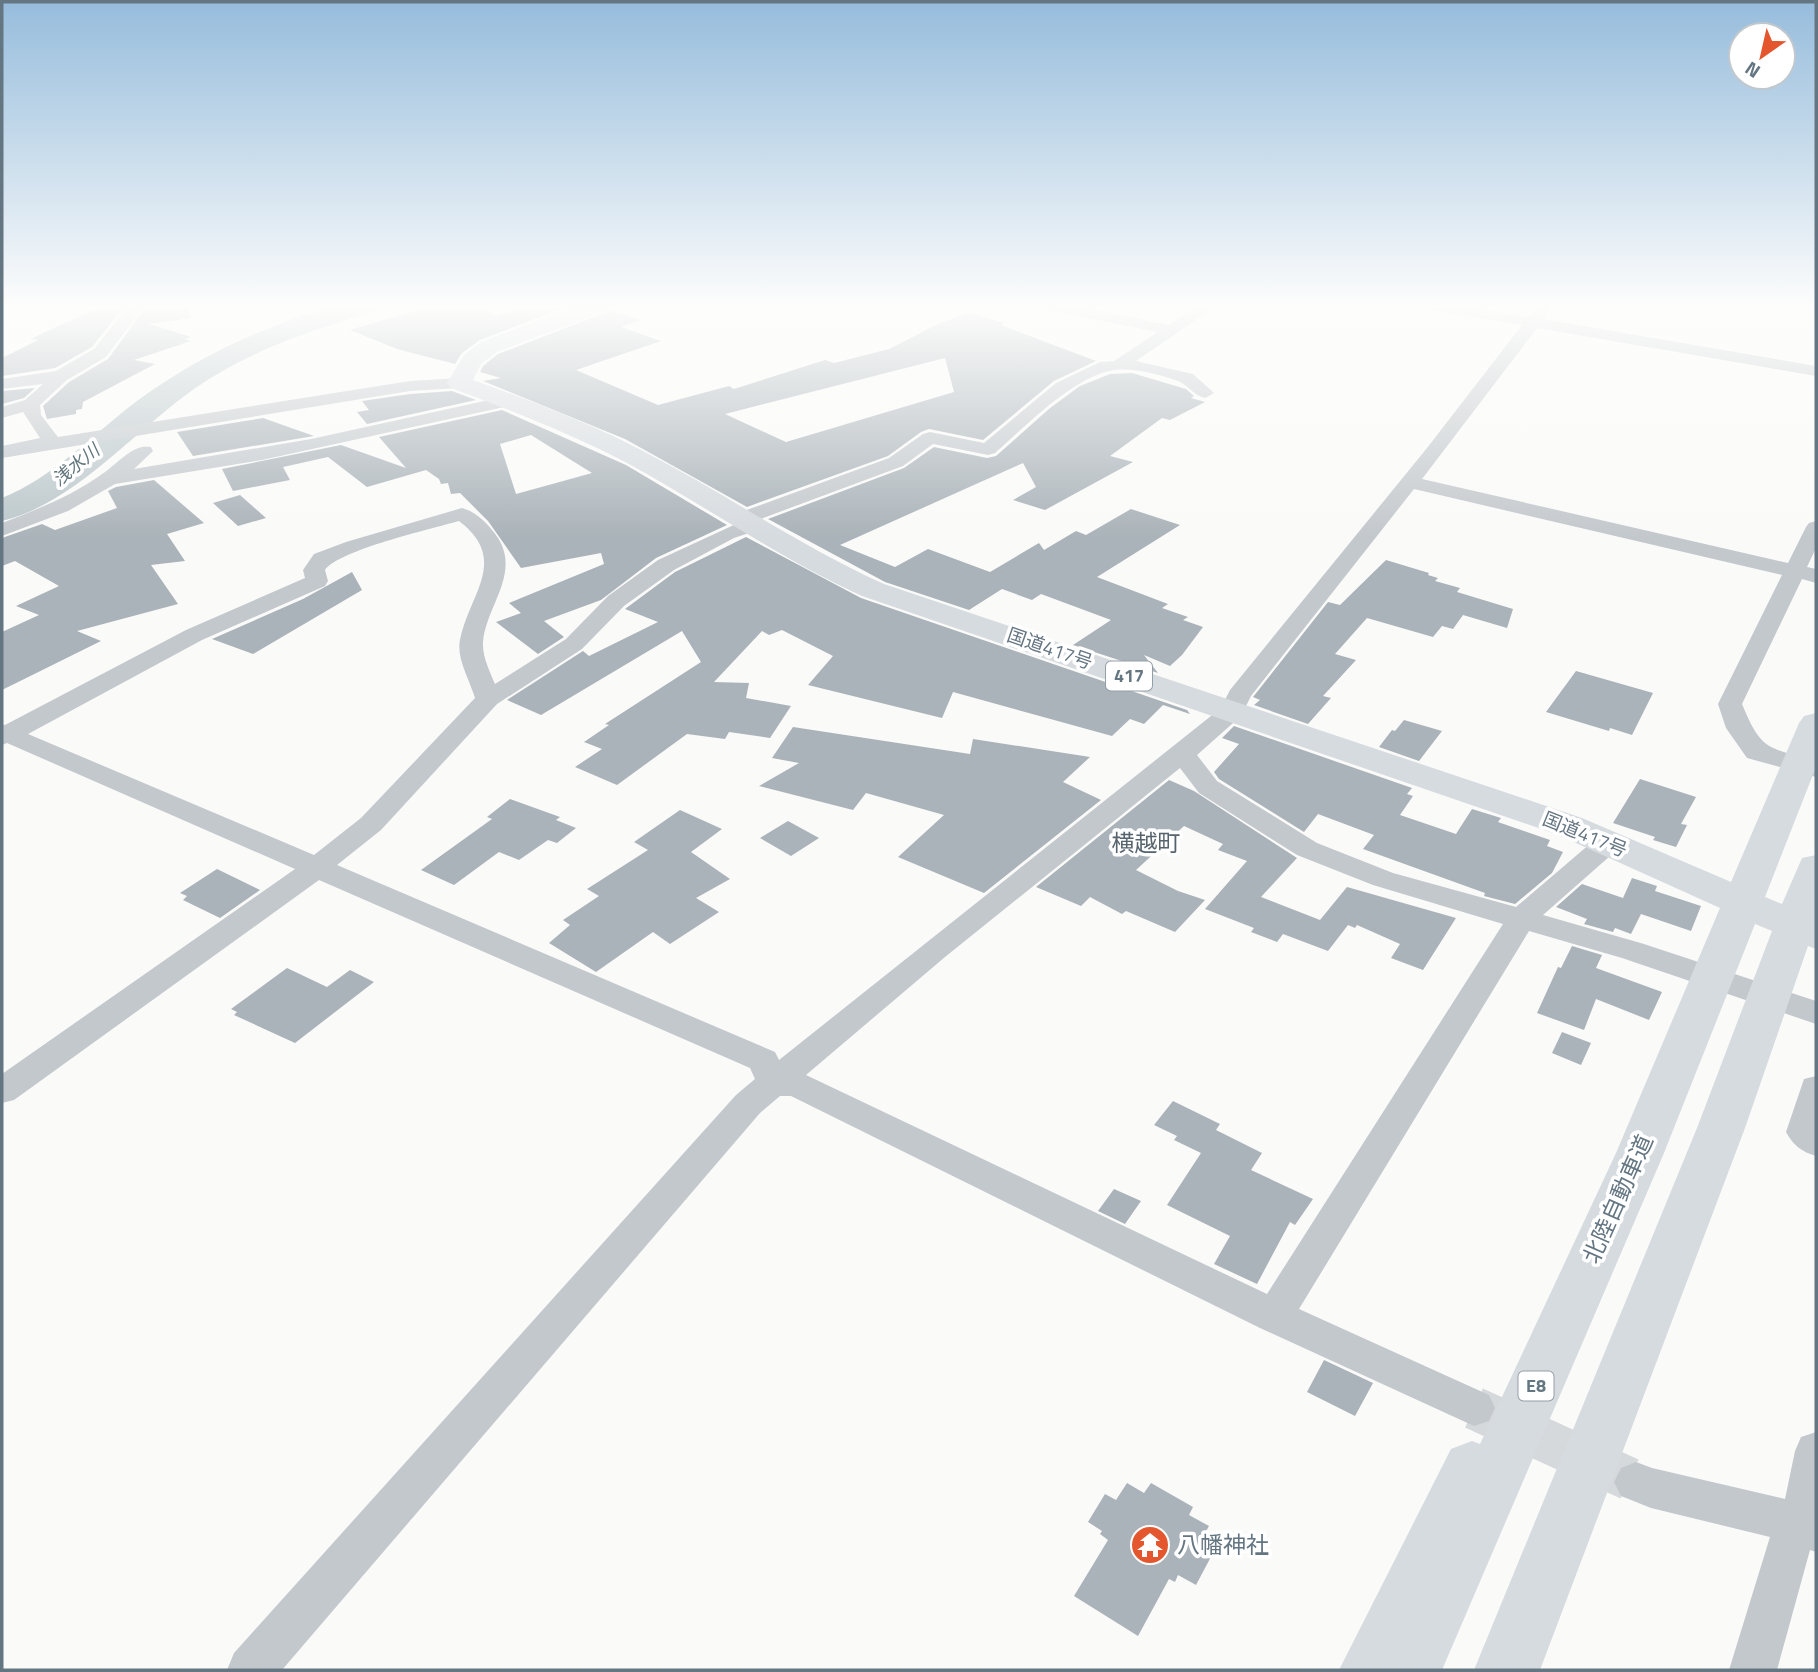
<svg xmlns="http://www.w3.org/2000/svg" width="1818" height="1672" font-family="'Titillium Web','Noto Sans JP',sans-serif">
  <rect width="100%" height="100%" fill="#fafaf8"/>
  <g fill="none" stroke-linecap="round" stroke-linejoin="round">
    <path fill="#bbc7cb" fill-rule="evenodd" d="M 339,304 L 383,304 L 380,310 C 314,329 250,350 194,389 C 134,431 74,504 2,521 L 2,498 C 54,477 93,434 137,401 C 199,355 265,326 339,304 Z"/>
  </g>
  <path fill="#aab3b9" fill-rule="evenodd" d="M 107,304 L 126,304 L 92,347 L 55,368 L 2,376 L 2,358 L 38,340 L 31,339 L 43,333 Z
    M 148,304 L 189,304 L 190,318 L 149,324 L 191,337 L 184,339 L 191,341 L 134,360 L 155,364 L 83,402 L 82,409 L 76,410 L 76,414 L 47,419 L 43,406 L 69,382 L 108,359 Z
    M 451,304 L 474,304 L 497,316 L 537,304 L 574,304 L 480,340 L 462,353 L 455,364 L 397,349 L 350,330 L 421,309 Z
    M 612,310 L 640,320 L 621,327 L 661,341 L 576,370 L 658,405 L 729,386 L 734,389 L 825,360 L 834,363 L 889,349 L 938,324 L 970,312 L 1004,323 L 1001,325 L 1096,361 L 1054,381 L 983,440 L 929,429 L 921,432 L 888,456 L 747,507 L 625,439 L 483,381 L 501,378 L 480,372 L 483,366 L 498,354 ZM 945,358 L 954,392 L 786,442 L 725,414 Z
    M 1132,373 L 1186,389 L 1194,396 L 1191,398 L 1205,402 L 1170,420 L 1162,418 L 1110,456 L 1133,462 L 1045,510 L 1013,500 L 1036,487 L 1023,463 L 840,545 L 895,567 L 928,549 L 990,572 L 1039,543 L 1044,550 L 1076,531 L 1086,535 L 1131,509 L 1180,525 L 1097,577 L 1168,604 L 1162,608 L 1188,617 L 1183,620 L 1203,627 L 1182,655 L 1170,666 L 1144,655 L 1158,673 L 1073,645 L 1111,620 L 1041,594 L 1032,600 L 1002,589 L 969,610 L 885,582 L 768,519 L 904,468 L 934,447 L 987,458 L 996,456 L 1050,408 L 1080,386 L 1110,374 Z
    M 35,388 L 24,398 L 2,404 L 2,391 Z
    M 452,391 L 476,400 L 367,424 L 357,412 L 369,410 L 362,401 L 410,394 Z
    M 502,410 L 626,465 L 727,525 L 656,558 L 601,600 L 544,621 L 564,637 L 538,654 L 496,622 L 521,613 L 509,603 L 604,564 L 601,553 L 521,568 L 488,521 L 460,493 L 451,494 L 448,483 L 441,484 L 439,479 L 426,470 L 367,487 L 328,457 L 283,467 L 290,480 L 233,491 L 222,469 L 341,445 L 406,468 L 379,437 ZM 531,435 L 592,473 L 516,494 L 500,444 Z
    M 263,418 L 314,436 L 193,456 L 177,432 Z
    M 154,480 L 204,523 L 167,534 L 185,561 L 151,565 L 178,604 L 77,631 L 101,641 L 2,690 L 2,632 L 39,615 L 16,606 L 59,586 L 15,561 L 2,566 L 2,538 L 42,524 L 55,530 L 117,508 L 108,491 L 116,487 Z
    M 240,495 L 266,518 L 238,526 L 213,503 Z
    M 746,537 L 861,598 L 1187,710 L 1190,714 L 1163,705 L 1144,724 L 1130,719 L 1112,736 L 953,692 L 942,718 L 808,685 L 833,656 L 782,630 L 769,635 L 762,631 L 714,682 L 749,683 L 746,698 L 791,706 L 770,738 L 729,732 L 725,739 L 687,734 L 617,785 L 575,767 L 602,749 L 584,742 L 609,725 L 605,724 L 701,662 L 682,631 L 541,715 L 507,700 L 583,651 L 589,656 L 658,622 L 625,609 L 675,572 Z
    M 1386,560 L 1429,573 L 1428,575 L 1438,578 L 1435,581 L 1460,588 L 1457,592 L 1513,609 L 1507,628 L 1463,615 L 1453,629 L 1442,626 L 1433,637 L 1367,618 L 1335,654 L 1356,660 L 1323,696 L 1331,698 L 1308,724 L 1254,705 L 1260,700 L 1253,697 L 1328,602 L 1340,605 Z
    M 352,572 L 362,590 L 253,654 L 212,639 L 303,599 Z
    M 1576,671 L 1653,693 L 1632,735 L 1610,728 L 1609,731 L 1546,712 Z
    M 1404,720 L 1442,731 L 1419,761 L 1379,747 L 1392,730 L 1395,731 Z
    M 1234,726 L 1412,788 L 1407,794 L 1413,796 L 1400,815 L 1456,834 L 1472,809 L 1501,818 L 1498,822 L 1550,840 L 1547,846 L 1563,852 L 1552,873 L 1515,904 L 1484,896 L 1485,893 L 1363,849 L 1374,835 L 1318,814 L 1304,832 L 1219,779 L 1214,772 L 1239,744 L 1222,738 Z
    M 793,727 L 970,754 L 973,739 L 1090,757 L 1063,782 L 1101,800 L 984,893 L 898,857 L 944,815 L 866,793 L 853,810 L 759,786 L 799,763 L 772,758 Z
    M 1640,779 L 1696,797 L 1681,824 L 1687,825 L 1676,847 L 1653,840 L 1655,837 L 1613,823 Z
    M 1169,780 L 1194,791 L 1297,858 L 1261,897 L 1320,920 L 1347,887 L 1456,918 L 1423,970 L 1391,958 L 1400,944 L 1357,925 L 1355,928 L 1348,925 L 1328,951 L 1283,934 L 1277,942 L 1251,932 L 1254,928 L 1205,909 L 1247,861 L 1218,850 L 1223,844 L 1184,826 L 1136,870 L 1178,891 L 1205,900 L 1175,932 L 1126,911 L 1122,914 L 1090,897 L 1081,906 L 1036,887 Z
    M 510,799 L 560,817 L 556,820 L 576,828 L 557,843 L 548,840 L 519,860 L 499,852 L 454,885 L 421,870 L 492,819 L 487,817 Z
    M 680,810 L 722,829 L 691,852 L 730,879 L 696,898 L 719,912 L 670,944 L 653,932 L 596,972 L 549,943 L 570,925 L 563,920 L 599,896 L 587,889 L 648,850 L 634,842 Z
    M 788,821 L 819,838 L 791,856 L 760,838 Z
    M 217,869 L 260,890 L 220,918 L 183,900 L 187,896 L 180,893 Z
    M 1632,878 L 1657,886 L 1655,891 L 1701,906 L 1691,931 L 1641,914 L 1631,934 L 1615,928 L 1613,932 L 1584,924 L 1587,919 L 1556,907 L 1582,884 L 1623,898 Z
    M 1572,946 L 1602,955 L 1596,968 L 1662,992 L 1649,1020 L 1596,999 L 1584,1030 L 1537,1013 L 1558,967 L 1561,968 Z
    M 287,968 L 327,987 L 350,970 L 374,982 L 295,1043 L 234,1015 L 237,1012 L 231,1009 Z
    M 1562,1032 L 1591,1043 L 1581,1065 L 1552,1053 Z
    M 1173,1101 L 1220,1124 L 1216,1130 L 1262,1153 L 1251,1170 L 1313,1199 L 1295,1225 L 1290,1222 L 1257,1284 L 1214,1264 L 1230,1236 L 1167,1205 L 1201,1153 L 1174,1140 L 1177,1136 L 1154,1125 Z
    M 1114,1189 L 1141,1201 L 1125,1224 L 1098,1211 Z
    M 1324,1360 L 1373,1383 L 1355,1416 L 1307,1392 Z
    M 1127,1483 L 1144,1493 L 1151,1483 L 1193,1507 L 1189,1515 L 1209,1526 L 1199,1544 L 1213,1553 L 1196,1585 L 1178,1575 L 1175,1582 L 1169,1579 L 1138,1636 L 1074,1596 L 1108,1540 L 1100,1534 L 1102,1531 L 1088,1522 L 1105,1494 L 1116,1500 Z"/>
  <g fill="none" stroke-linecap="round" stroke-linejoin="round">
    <path stroke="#d5d9db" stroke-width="43" stroke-dasharray="43 21" stroke-linecap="butt" d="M 1474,1408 L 1636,1482"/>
    <path fill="#c3c8cc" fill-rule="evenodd" d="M 130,304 L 146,304 L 106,357 L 67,380 L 40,405 L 41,415 L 58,437 L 410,381 L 459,378 L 468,383 L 459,388 L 410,391 L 2,458 L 2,446 L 40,438 L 23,412 L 2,418 L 2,407 L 25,400 L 43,384 L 2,389 L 2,379 L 56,371 L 94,349 Z
      M 1034,304 L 1067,304 L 1169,325 L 1200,304 L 1219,304 L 1136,361 L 1193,374 L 1214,393 L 1205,398 C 1194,396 1188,385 1178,381 C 1159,374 1129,366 1109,371 C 1070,380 1025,427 995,453 L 988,455 L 933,444 L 903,466 L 755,521 L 761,526 L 758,530 L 734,538 L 674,570 L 624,606 L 582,649 L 497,704 L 381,830 L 337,865 L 775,1052 L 779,1060 L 1221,708 L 1230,690 L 1427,448 L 1522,325 L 1425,309 L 1417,304 L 1454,304 L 1528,317 L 1538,304 L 1554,304 L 1543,319 L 1816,366 L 1816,376 L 1537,328 L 1422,479 L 1788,563 L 1806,527 L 1809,523 L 1816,521 L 1816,548 L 1807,567 L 1816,569 L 1816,583 L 1802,579 L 1742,704 C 1762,753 1769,747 1816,761 L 1816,777 L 1747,758 L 1726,728 L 1718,704 L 1782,575 L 1414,489 L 1251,696 L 1241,716 L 1197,755 L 1217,781 L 1317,843 L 1393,873 L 1516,907 L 1598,837 L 1608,834 L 1618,837 L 1622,843 L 1618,849 L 1543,915 L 1644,944 L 1816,1001 L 1816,1024 L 1622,958 L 1529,931 L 1299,1309 L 1489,1395 L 1495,1408 L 1489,1421 L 1474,1426 L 1260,1328 L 791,1096 L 780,1096 L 760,1113 L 282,1670 L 227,1670 L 234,1653 L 736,1095 L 755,1079 L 750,1068 L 319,880 L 14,1100 L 2,1103 L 2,1074 L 295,869 L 7,743 L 2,745 L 2,724 L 5,725 L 186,630 L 305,578 L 303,570 L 314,554 L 346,542 L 462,508 C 474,511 484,520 492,530 C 526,569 486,604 483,642 C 482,656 490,672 495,684 L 566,639 L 608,596 L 658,560 L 736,524 L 730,519 L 733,515 L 889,458 L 923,434 L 930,432 L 984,443 L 1056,383 L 1100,362 L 1114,361 L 1158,332 L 1042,309 ZM 459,521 C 510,560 469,594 460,640 C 456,658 470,681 475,698 L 361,818 L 314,855 L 28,734 L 202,640 L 325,586 L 328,581 L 325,570 C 339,550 431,529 459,521 ZM 1180,768 L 1199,793 L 1297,855 L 1373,885 L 1503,924 L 1267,1294 L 806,1075 L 945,957 Z
      M 507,396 L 516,401 L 513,405 L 262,460 L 115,484 L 68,511 L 2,536 L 2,523 C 38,509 74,495 105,472 C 118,463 134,443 151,447 L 153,451 L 134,469 L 311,439 Z
      M 1816,1076 L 1816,1156 C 1802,1152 1793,1145 1786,1132 L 1804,1079 Z
      M 1816,1432 L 1816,1552 L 1810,1550 L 1777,1670 L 1729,1670 L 1770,1537 L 1651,1508 L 1621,1496 L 1614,1482 L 1621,1468 L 1636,1462 L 1652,1468 L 1785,1499 L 1795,1451 L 1801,1437 Z"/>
    <path fill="#d6dbdf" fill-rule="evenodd" d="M 582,304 L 612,304 L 610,309 L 497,352 L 481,364 L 473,380 C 531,401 590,423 645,452 C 726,494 800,546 884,584 L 1582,818 L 1731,882 L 1799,723 L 1804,716 L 1816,713 L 1816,767 L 1765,897 L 1782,904 L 1802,858 L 1816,855 L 1816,949 L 1808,946 L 1745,1128 L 1540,1670 L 1474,1670 L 1697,1128 L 1772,931 L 1755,924 L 1664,1153 L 1442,1670 L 1339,1670 L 1451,1449 L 1472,1441 L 1480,1444 L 1616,1153 L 1720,908 L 1556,834 L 862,596 C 780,559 706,506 627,463 C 570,433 510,410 451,388 L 447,383 L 464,355 L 481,342 Z"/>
  </g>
  <linearGradient id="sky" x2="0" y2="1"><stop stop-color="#96bcdc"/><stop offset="0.57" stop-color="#fdfdfc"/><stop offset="1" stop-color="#fdfdfc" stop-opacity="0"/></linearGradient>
  <rect width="1818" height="538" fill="url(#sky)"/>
  <defs>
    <symbol id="temple-disc" viewBox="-11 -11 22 22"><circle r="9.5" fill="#e4572e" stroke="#fff"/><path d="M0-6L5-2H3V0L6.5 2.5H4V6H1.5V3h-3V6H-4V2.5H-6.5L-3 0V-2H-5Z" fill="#fff"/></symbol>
  </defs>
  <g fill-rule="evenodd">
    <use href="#temple-disc" x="1128" y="1523" width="44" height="44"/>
  </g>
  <g text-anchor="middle" stroke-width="7" stroke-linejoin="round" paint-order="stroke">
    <g font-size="18" font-style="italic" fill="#60757c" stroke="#fff">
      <text transform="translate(76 465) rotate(-39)" y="6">浅水川</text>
    </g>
    <g fill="#fff" stroke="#939fa8" stroke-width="2">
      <rect x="1106" y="661.5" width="46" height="29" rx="5"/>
      <rect x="1518.5" y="1371.5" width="35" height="29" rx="5"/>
    </g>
    <g font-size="18" font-weight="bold" fill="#657683">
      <text x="1129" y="682">417</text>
      <text x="1536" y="1392">E8</text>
    </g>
    <g font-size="19" fill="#657683" stroke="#fff">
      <text transform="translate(1050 648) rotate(19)" y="7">国道417号</text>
      <text transform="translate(1585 834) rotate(22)" y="7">国道417号</text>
    </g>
    <g font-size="23" fill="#57646e" stroke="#fff">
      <text x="1146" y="851">横越町</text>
    </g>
    <g font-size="23" fill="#657683" stroke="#fff">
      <text transform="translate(1618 1199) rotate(-66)" y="8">北陸自動車道</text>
    </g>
    <g font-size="23" fill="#657683" stroke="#fff" text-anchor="start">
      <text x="1177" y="1553">八幡神社</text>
    </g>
  </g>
  <rect width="1818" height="1672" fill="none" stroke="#657683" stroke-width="7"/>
  <g transform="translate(1762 56) rotate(214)"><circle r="33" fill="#ffffff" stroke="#c1c8cd" stroke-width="2"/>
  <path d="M0-5L12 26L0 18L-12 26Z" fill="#e4572e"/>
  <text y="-10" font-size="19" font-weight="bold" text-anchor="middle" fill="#657683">N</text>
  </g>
</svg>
